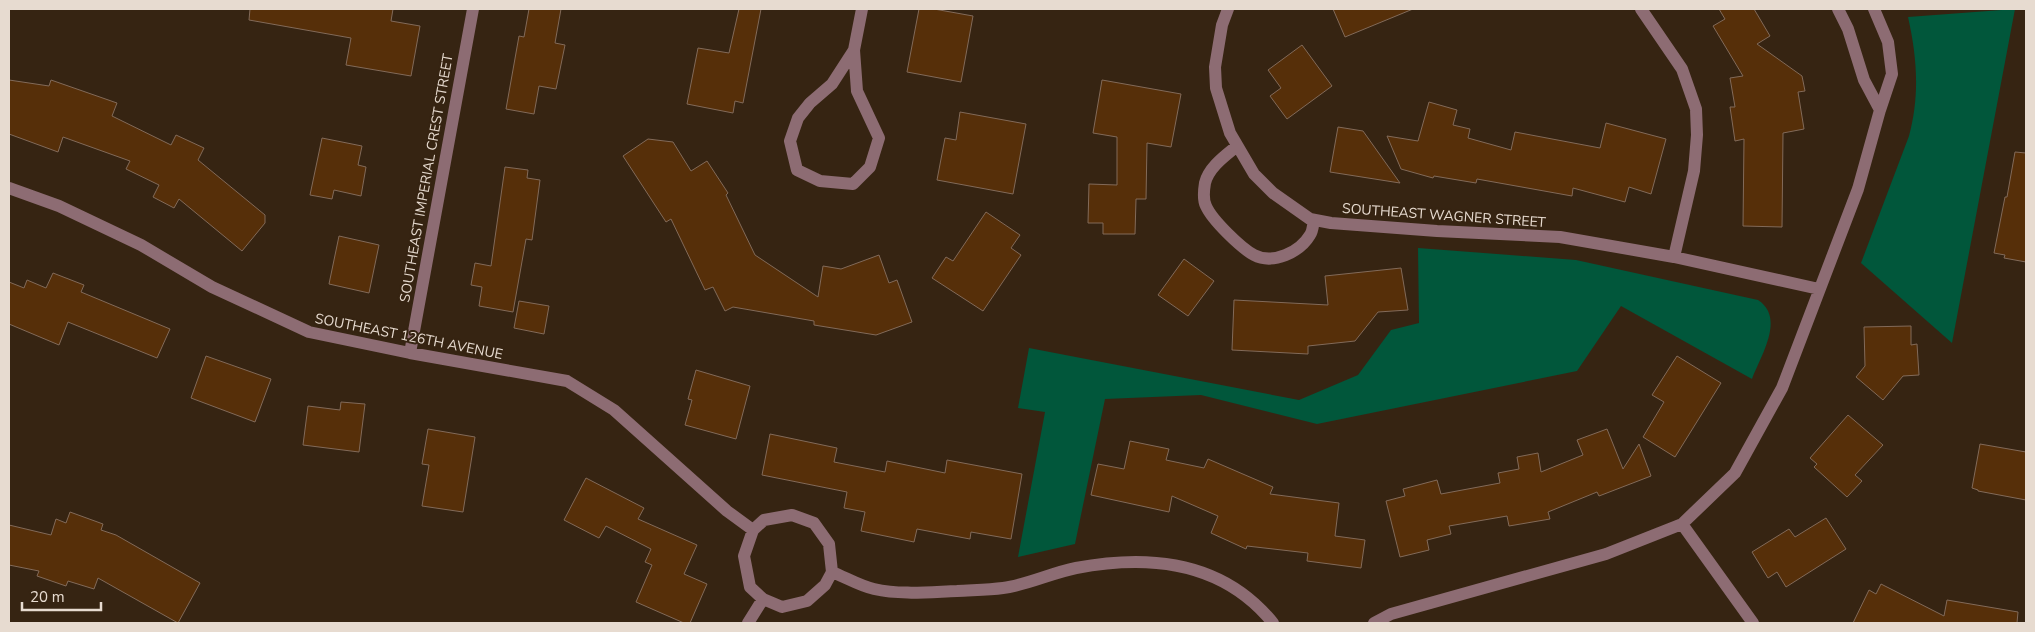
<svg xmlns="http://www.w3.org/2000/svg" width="2035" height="632" font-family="'Nunito Sans',sans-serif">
  <rect width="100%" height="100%" fill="#362412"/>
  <path fill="#01573b" d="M 2015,9 L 1952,343 L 1861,263 L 1909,136 C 1920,95 1917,57 1908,17 Z
    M 1418,248 L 1576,260 L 1758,300 C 1786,318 1760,357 1752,379 L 1621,306 L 1577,371 L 1317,424 L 1201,395 L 1105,399 L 1075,544 L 1018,557 L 1045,412 L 1018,408 L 1029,348 L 1299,400 L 1358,375 L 1391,330 L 1419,323 Z"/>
  <path fill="#562f09" stroke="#826a59" d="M 250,9 L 393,9 L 391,21 L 420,26 L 411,76 L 346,65 L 351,38 L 249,20 Z
    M 529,9 L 561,9 L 555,43 L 565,45 L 556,89 L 539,86 L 534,114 L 506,109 L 519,36 L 524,37 Z
    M 739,9 L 761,9 L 743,103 L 735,101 L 733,113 L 687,104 L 698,48 L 729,53 Z
    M 919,9 L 934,9 L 973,16 L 961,82 L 907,72 Z
    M 1333,9 L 1413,9 L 1345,37 Z
    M 1719,9 L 1754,9 L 1770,36 L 1757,44 L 1802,76 L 1805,91 L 1798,92 L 1804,129 L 1783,133 L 1782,227 L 1743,226 L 1744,139 L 1735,141 L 1730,107 L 1735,107 L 1730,78 L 1743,76 L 1713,26 L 1725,19 Z
    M 1302,45 L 1332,86 L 1287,119 L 1270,96 L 1281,88 L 1268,70 Z
    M 9,80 L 49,86 L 51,80 L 117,103 L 112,116 L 171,145 L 176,135 L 204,148 L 198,160 L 265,215 L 265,223 L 242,251 L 179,199 L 174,208 L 153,197 L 159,185 L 126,169 L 130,161 L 63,137 L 58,152 L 9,134 Z
    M 1102,80 L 1181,94 L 1171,147 L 1147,143 L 1146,199 L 1136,199 L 1135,234 L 1103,234 L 1103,223 L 1088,223 L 1089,184 L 1117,185 L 1117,137 L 1093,133 Z
    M 1429,102 L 1457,110 L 1453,125 L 1470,129 L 1468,138 L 1511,150 L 1515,132 L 1600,148 L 1606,123 L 1666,139 L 1651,194 L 1629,187 L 1625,202 L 1573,188 L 1572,196 L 1477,179 L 1476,183 L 1434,176 L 1433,178 L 1401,169 L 1387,136 L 1418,141 Z
    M 960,112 L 1026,124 L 1013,194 L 937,180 L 945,138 L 956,140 Z
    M 1338,127 L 1363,131 L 1400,183 L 1330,172 Z
    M 322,138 L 362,146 L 358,165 L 366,167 L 361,196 L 334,190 L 332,199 L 310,195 Z
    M 648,139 L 673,142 L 691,171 L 707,161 L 728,193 L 726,195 L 755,255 L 818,297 L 823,266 L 841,269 L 879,255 L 889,283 L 897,280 L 912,322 L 876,335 L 814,325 L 814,321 L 733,307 L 725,311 L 713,287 L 705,290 L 671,219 L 666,222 L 623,156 Z
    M 2015,152 L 2026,153 L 2026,262 L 2004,258 L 2005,255 L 1994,253 L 2005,197 L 2007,197 Z
    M 505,167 L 528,170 L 527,178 L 540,180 L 532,240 L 526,239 L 513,312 L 479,306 L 482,287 L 471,285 L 475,263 L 491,266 Z
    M 986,212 L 1020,235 L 1011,248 L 1021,255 L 983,311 L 932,278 L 946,257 L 953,261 Z
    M 339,236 L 379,245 L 369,293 L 329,284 Z
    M 1184,259 L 1214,281 L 1188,316 L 1158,295 Z
    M 1401,268 L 1408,310 L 1378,312 L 1355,341 L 1308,346 L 1308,354 L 1232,350 L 1234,300 L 1328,305 L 1325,276 Z
    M 53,273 L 84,285 L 81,292 L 170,329 L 157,358 L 68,322 L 59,345 L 9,324 L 9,282 L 24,288 L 27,280 L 46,288 Z
    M 519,301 L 549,306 L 544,334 L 514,328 Z
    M 1911,326 L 1911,345 L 1917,344 L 1919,375 L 1903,376 L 1883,400 L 1856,377 L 1865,366 L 1864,327 Z
    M 206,356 L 271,379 L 255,422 L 191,398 Z
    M 1677,356 L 1721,383 L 1675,457 L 1643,437 L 1664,402 L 1652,395 Z
    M 696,370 L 750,386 L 736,439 L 685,425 L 692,400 L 688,399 Z
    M 341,402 L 365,404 L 359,452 L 303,445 L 308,406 L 340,410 Z
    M 1848,415 L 1883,445 L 1855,475 L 1862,481 L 1847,497 L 1814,467 L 1817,464 L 1810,458 Z
    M 428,429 L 475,437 L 463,512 L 422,506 L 429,465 L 422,464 Z
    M 1607,429 L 1623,469 L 1639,444 L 1651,476 L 1599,496 L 1597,492 L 1548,512 L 1550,519 L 1509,526 L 1507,516 L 1449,526 L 1451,534 L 1427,540 L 1429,550 L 1400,557 L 1386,501 L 1405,496 L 1403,489 L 1437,480 L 1441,494 L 1500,483 L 1498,473 L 1519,469 L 1517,457 L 1538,453 L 1541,472 L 1583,455 L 1577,440 Z
    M 770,434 L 837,448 L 834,462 L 885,472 L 887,461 L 945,473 L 947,460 L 1022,474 L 1011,539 L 971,532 L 970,539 L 917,529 L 914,542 L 861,531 L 865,512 L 844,508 L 847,492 L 762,475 Z
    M 1130,441 L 1169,449 L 1166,460 L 1204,468 L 1208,459 L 1273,487 L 1270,494 L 1339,503 L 1335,536 L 1365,540 L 1361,568 L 1307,561 L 1308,553 L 1247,546 L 1246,549 L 1211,533 L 1218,516 L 1172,496 L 1169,512 L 1091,495 L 1098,464 L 1124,469 Z
    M 1980,444 L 2026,452 L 2026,500 L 1978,491 L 1978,490 L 1972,488 Z
    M 586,478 L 644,508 L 638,519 L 697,545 L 684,574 L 707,584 L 690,623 L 684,623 L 636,602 L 652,565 L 645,562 L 651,549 L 606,526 L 599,538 L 564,520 Z
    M 70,512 L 103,524 L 101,530 L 116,535 L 200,583 L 178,623 L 98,578 L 94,589 L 68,581 L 66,586 L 37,576 L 39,571 L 9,565 L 9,525 L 51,535 L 56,519 L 66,523 Z
    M 1826,518 L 1846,549 L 1786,587 L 1777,572 L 1768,578 L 1752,552 L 1789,529 L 1795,537 Z
    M 1881,584 L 1944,616 L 1947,600 L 2018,612 L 2017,623 L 1853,623 L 1869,590 L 1876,594 Z"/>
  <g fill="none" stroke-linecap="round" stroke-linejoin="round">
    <path stroke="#8d6c73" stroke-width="12" d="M 1228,9 L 1222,25 L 1215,67 L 1216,88 L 1230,133 L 1254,174 L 1273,193 L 1310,219 L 1331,223 L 1437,231 L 1560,237 L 1674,257 L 1819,289
      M 1641,9 L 1682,69 L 1696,109 L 1697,135 L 1694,171 L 1674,257
      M 1838,9 L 1848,29 L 1864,80 L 1880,110
      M 854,50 L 832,84 L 810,103 L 798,118 L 790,141 L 797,170 L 820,181 L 853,184 L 870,167 L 879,138 L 857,91 L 854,50 L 862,9
      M 1237,146 C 1225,156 1209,167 1205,183 C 1204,189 1203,200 1206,206 C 1212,220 1241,248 1254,255 C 1273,265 1300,252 1310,235 C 1313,231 1313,224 1314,220
      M 9,188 L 59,206 L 141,245 L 212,287 L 309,332 L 410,353 L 567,381 L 614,410 L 727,511 L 753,530
      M 410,353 L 473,9
      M 792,515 L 814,523 L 829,544 L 832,572 L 825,585 L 807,601 L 782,607 L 763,599 L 750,587 L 744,556 L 753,530 L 764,520 Z
      M 1682,524 L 1753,623
      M 832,572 C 845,577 860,586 874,589 C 901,595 929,592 957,591 C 972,590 988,590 1003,588 C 1027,585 1051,573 1076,568 C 1149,554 1223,561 1273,623
      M 748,623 L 763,599
      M 1374,623 L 1391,614 L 1606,554 L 1682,524 L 1735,473 L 1782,388 L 1858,189 L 1880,110 L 1892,74 L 1888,42 L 1874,9"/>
  </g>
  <g text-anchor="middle" stroke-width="4" stroke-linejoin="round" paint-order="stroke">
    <g font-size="14" fill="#e7dbd0" stroke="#362412">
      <text transform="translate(426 178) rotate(-80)" y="5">SOUTHEAST IMPERIAL CREST STREET</text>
      <text transform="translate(1444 215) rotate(4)" y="5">SOUTHEAST WAGNER STREET</text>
      <text transform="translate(409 336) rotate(11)" y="5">SOUTHEAST 126TH AVENUE</text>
    </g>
  </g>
  <rect width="2035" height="632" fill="none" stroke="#e7dbd0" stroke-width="20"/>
  <path d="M22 602v8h79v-8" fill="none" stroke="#e7dbd0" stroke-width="2.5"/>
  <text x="30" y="602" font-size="15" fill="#e7dbd0" stroke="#362412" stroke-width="4" paint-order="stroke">20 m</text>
</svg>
